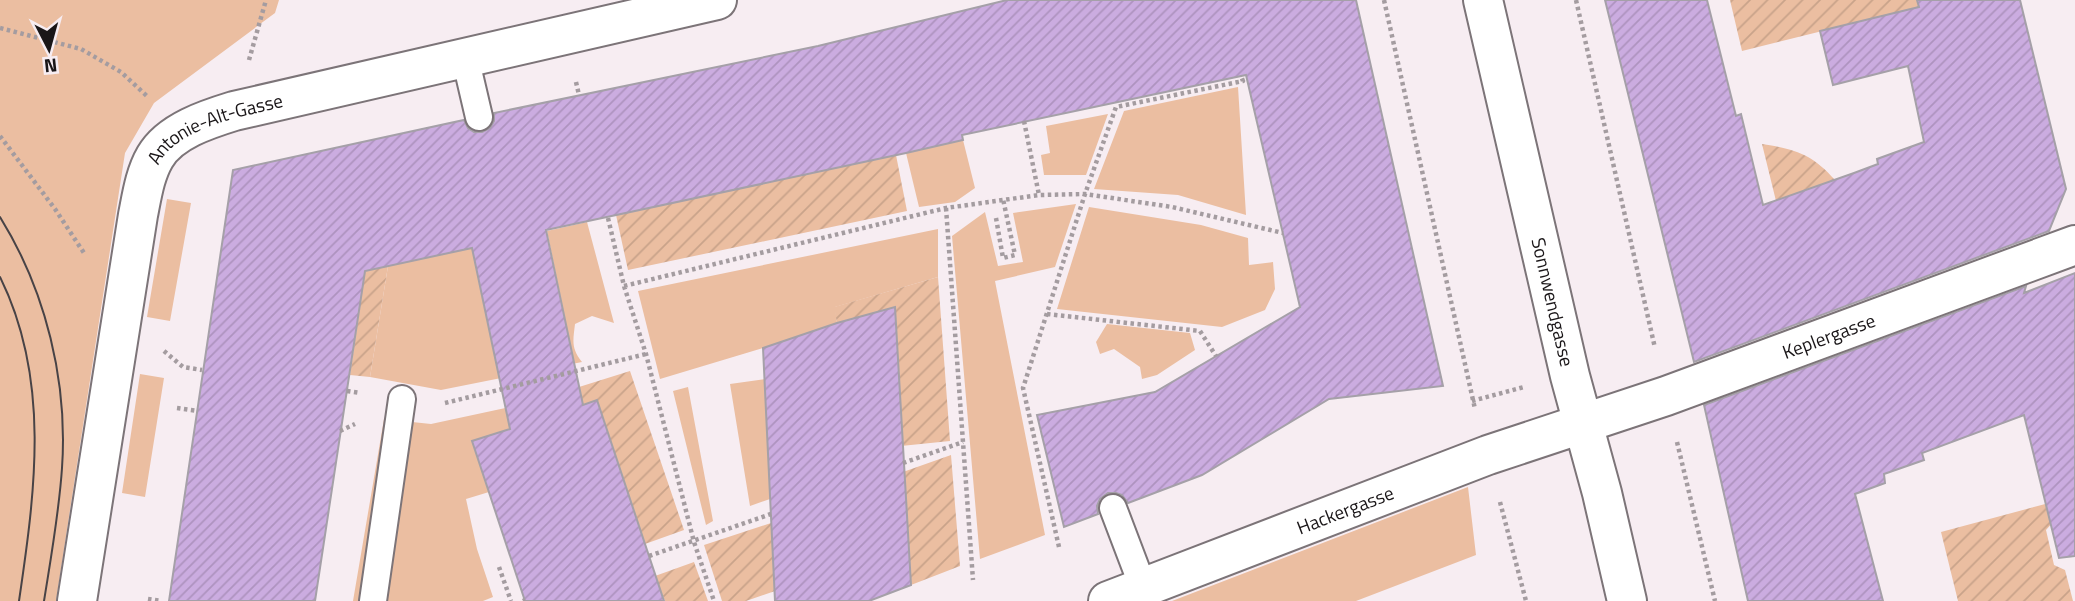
<svg xmlns="http://www.w3.org/2000/svg" width="2075" height="601" font-family="'Titillium Web',sans-serif">
  <defs>
    <pattern id="garden-furrows" width="10" height="10" patternUnits="userSpaceOnUse" patternTransform="scale(1.75)"><rect width="10" height="10" fill="#ebbea1"/><path d="M-1 1l2-2M0 10L10 0M9 11l2-2" fill="none" stroke="#c9a38a"/></pattern>
    <pattern id="building-hatch" width="6" height="6" patternUnits="userSpaceOnUse" patternTransform="scale(1.75)"><rect width="6" height="6" fill="#cbace0"/><path d="M-1 1l2-2M0 6l6-6M5 7l2-2" fill="none" stroke="#ae93bf"/></pattern>
  </defs>
  <rect width="100%" height="100%" fill="#f7edf2"/>
  <path fill="#ebbea1" d="M 0,0 L 279,0 L 275,13 L 154,103 L 125,153 L 56,601 L 0,601 Z
    M 1238,87 L 1246,215 L 1178,195 L 1094,189 L 1124,111 Z
    M 1108,114 L 1086,175 L 1044,175 L 1041,155 L 1050,153 L 1046,126 Z
    M 963,140 L 975,188 L 955,202 L 919,207 L 906,153 Z
    M 167,199 L 191,203 L 170,321 L 147,317 Z
    M 1076,204 L 1055,267 L 995,281 L 1045,535 L 980,559 L 952,236 L 985,212 L 998,266 L 1023,262 L 1013,213 Z
    M 1089,207 L 1201,225 L 1248,238 L 1249,265 L 1273,262 L 1275,289 L 1265,310 L 1222,327 L 1057,309 Z
    M 587,222 L 614,323 L 592,316 L 575,324 C 573,341 571,348 582,362 L 441,390 L 370,377 L 388,266 L 472,248 L 570,343 L 547,231 Z
    M 938,229 L 938,277 L 835,307 L 837,323 L 763,348 L 660,379 L 638,291 Z
    M 1107,324 L 1190,333 L 1195,350 L 1157,375 L 1142,379 L 1140,367 L 1114,349 L 1100,354 L 1096,342 Z
    M 140,374 L 164,378 L 145,497 L 122,493 Z
    M 765,379 L 770,499 L 750,506 L 730,384 Z
    M 688,387 L 713,521 L 706,525 L 673,391 Z
    M 528,403 L 534,421 L 472,441 L 489,492 L 466,499 L 477,549 L 493,597 L 483,601 L 353,601 L 384,419 L 431,424 Z
    M 1468,487 L 1476,555 L 1356,601 L 1172,601 Z"/>
  <path fill="url(#garden-furrows)" d="M 1730,0 L 1917,0 L 1919,7 L 1742,51 Z
    M 1762,144 C 1795,149 1812,154 1835,180 L 1776,201 Z
    M 896,155 L 907,211 L 628,270 L 616,215 Z
    M 388,266 L 370,377 L 350,375 L 365,271 Z
    M 938,277 L 950,441 L 901,446 L 837,323 L 834,307 Z
    M 630,371 L 684,530 L 645,544 L 534,421 L 528,403 Z
    M 951,455 L 960,566 L 911,585 L 903,472 Z
    M 2049,503 L 2054,521 L 2046,530 L 2054,565 L 2065,570 L 2073,601 L 1958,601 L 1941,532 Z
    M 771,523 L 775,591 L 746,601 L 722,601 L 704,545 Z
    M 694,562 L 708,601 L 665,601 L 655,576 Z"/>
  <path fill="url(#building-hatch)" stroke="#a5a0a8" stroke-width="2" d="M 1007,0 L 1356,0 L 1443,386 L 1329,399 L 1202,475 L 1128,503 L 1122,495 L 1116,493 L 1108,493 L 1100,499 L 1097,506 L 1098,514 L 1064,527 L 1037,415 L 1155,392 L 1300,307 L 1246,75 L 962,135 L 963,140 L 906,153 L 546,230 L 583,405 L 597,400 L 664,601 L 525,601 L 472,441 L 510,429 L 472,248 L 365,271 L 315,601 L 169,601 L 233,170 L 464,120 L 468,128 L 474,132 L 482,132 L 490,128 L 494,121 L 494,113 L 818,46 Z
    M 1605,0 L 1707,0 L 1736,116 L 1741,114 L 1763,205 L 1854,173 L 1878,164 L 1877,159 L 1924,142 L 1908,66 L 1833,85 L 1820,31 L 1919,7 L 1917,0 L 2020,0 L 2066,189 L 2049,231 L 1694,362 Z
    M 2075,273 L 2075,556 L 2059,558 L 2024,415 L 1922,453 L 1924,460 L 1884,474 L 1885,483 L 1855,494 L 1883,601 L 1748,601 L 1704,405 L 2026,286 L 2024,293 Z
    M 895,307 L 911,585 L 869,601 L 775,601 L 763,348 L 837,323 Z"/>
  <g fill="none" stroke-linecap="round" stroke-linejoin="round">
    <defs>
      <path id="lane" d="M 465,57 L 479,117
        M 1113,508 L 1143,587
        M 373,601 L 402,399"/>
      <g id="street">
        <path id="s1" d="M 77,601 L 138,215 C 142,195 145,174 155,157 C 170,131 208,119 234,111 L 717,0"/>
        <path id="s2" d="M 1108,601 L 1488,455 L 1666,396 L 2075,245"/>
      </g>
      <g id="secondary">
        <path id="s3" d="M 1483,0 L 1570,376 L 1602,493 L 1627,601"/>
      </g>
    </defs>
    <use href="#lane" stroke="#7c7478" stroke-width="30"/>
    <use href="#street" stroke="#7c7478" stroke-width="42"/>
    <use href="#secondary" stroke="#7c7478" stroke-width="42"/>
    <path stroke="#a49ca0" stroke-width="4.5" stroke-dasharray="3.5 3.5" stroke-linecap="butt" d="M 1384,0 L 1475,409
      M 1576,0 L 1655,348
      M 0,28 L 81,49 L 121,72 L 149,98
      M 249,60 L 266,0
      M 576,82 L 579,95
      M 1024,121 L 1039,195
      M 0,136 L 55,209 L 84,253
      M 946,208 L 973,580
      M 608,218 L 624,286 L 646,354 L 694,542 L 714,601
      M 996,218 L 1003,258 L 1015,255 L 1003,199
      M 624,286 L 946,208 L 1039,195 L 1085,194 L 1172,207 L 1283,233
      M 1047,314 L 1200,331 L 1216,356
      M 164,351 L 183,367 L 202,370
      M 347,391 L 360,393
      M 1472,401 L 1524,387
      M 445,403 L 646,354
      M 177,408 L 198,411
      M 340,431 L 355,424
      M 1677,442 L 1715,601
      M 903,463 L 963,442
      M 1500,502 L 1526,601
      M 1059,547 L 1023,388 L 1085,194 L 1116,107 L 1243,81 L 1241,76
      M 649,556 L 771,514
      M 499,567 L 511,601
      M 148,599 L 161,601
      M 523,601 L 525,600"/>
    <use href="#lane" stroke="#fff" stroke-width="26"/>
    <use href="#street" stroke="#fff" stroke-width="38"/>
    <use href="#secondary" stroke="#fff" stroke-width="38"/>
    <path stroke="#484346" stroke-width="2" d="M 0,217 C 46,291 68,382 62,468 C 59,513 51,557 44,601
      M 0,277 C 51,380 35,492 19,601"/>
  </g>
  <g text-anchor="middle" stroke-width="6" stroke-linejoin="round" paint-order="stroke">
    <g font-size="19" fill="#1a1618" stroke="#f7edf2">
      <text dy="7" stroke="none"><textPath href="#s1" startOffset="520">Antonie-Alt-Gasse</textPath></text>
      <text dy="7" stroke="none"><textPath href="#s3" startOffset="310">Sonnwendgasse</textPath></text>
      <text dy="7" stroke="none"><textPath href="#s2" startOffset="768">Keplergasse</textPath></text>
      <text dy="7" stroke="none"><textPath href="#s2" startOffset="254">Hackergasse</textPath></text>
    </g>
  </g>
  <g transform="translate(49 49) rotate(174)" stroke="#f7edf2" stroke-width="5" paint-order="stroke">
  <path d="M0-5L12 26L0 18L-12 26Z" fill="#1a1618"/>
  <text y="-10" font-size="19" font-weight="bold" text-anchor="middle" fill="#1a1618">N</text>
  </g>
</svg>
